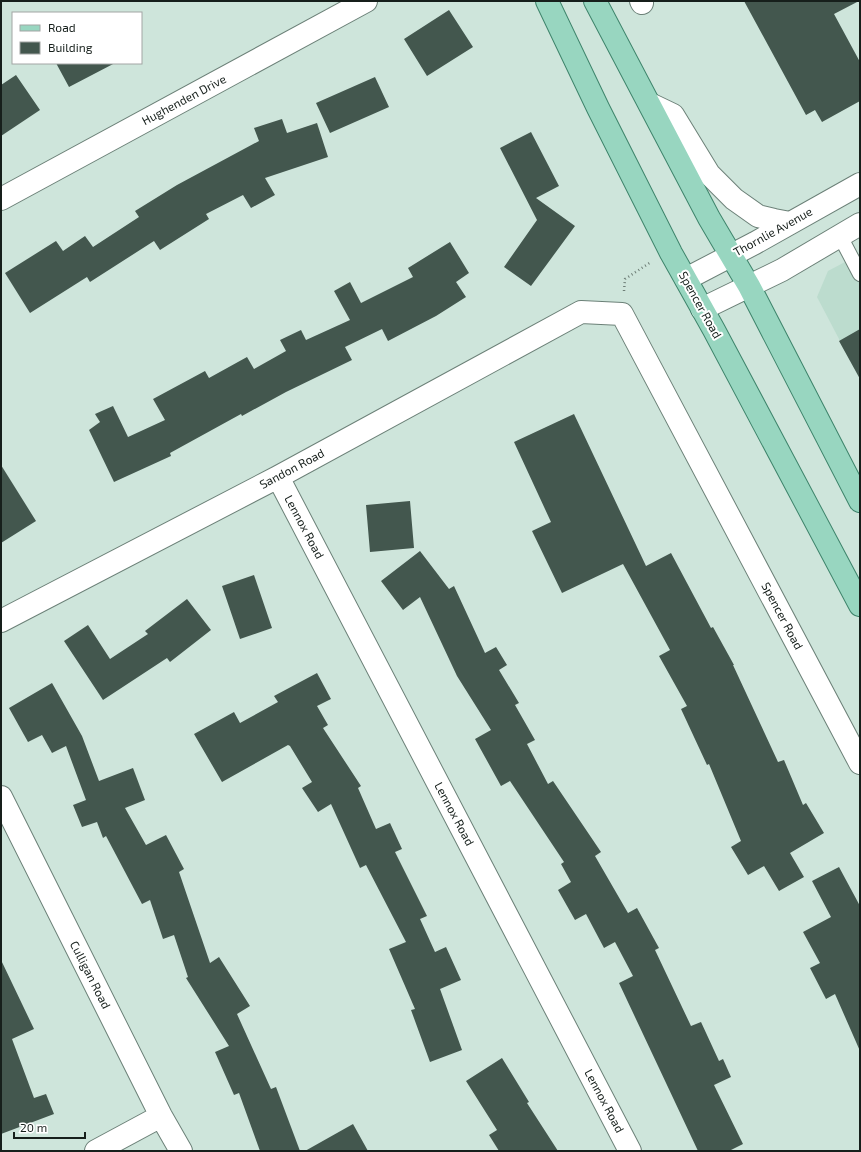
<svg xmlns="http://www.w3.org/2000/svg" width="861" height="1152" font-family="'Exo 2',sans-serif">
  <rect width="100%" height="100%" fill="#cee5db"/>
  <path fill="#bcdcce" d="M 860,254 L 860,379 L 817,297 L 828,271 Z"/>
  <path fill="#43574e" d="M 744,1 L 859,1 L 834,14 L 860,62 L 860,101 L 822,122 L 815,110 L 806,115 Z
    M 449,10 L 473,47 L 427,76 L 404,39 Z
    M 56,63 L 115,63 L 69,87 Z
    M 16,75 L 40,110 L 1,136 L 1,85 Z
    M 375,77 L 389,107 L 330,133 L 316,103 Z
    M 282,119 L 287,133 L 317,123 L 328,157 L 265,178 L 275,195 L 251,208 L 243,195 L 206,214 L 209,219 L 160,250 L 154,241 L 90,282 L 87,277 L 30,313 L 5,273 L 56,241 L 63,251 L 85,236 L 93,247 L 139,217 L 135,211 L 177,185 L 259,141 L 254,128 Z
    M 531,132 L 559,186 L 536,198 L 575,226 L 531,286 L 504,267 L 537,220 L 500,148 Z
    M 450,242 L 469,273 L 456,282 L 466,297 L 436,316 L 388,341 L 382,329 L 345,347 L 352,360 L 286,392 L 242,416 L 241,414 L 170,453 L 171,456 L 114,482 L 89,430 L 100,422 L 95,414 L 113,406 L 128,437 L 165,420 L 153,399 L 205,371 L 209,378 L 247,357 L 254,369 L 286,351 L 280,340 L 301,330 L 306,340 L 350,320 L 334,291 L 350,282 L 361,303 L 413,277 L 408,268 Z
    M 860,329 L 860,379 L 839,341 Z
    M 574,414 L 646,566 L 671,553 L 711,628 L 713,627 L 734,665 L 733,665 L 778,762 L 784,760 L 803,805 L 806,803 L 824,833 L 790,853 L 804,877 L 779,891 L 764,866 L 748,875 L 731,847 L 741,841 L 709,764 L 707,765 L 681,709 L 687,706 L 659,656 L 670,650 L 623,564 L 562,593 L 532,531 L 551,522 L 514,442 Z
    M 1,465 L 36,521 L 1,543 Z
    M 410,501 L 414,548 L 370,552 L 366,505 Z
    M 420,551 L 449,589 L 454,586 L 485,653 L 496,647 L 507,665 L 499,670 L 519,703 L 515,705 L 535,740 L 527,744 L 548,784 L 553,781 L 601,852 L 595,856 L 628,913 L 637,908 L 659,948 L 655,950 L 691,1026 L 701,1022 L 719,1061 L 723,1059 L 731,1077 L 714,1085 L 743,1144 L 729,1151 L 698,1151 L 619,983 L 633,976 L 615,942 L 604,948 L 586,914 L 575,920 L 558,890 L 571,882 L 561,864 L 564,862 L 510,781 L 501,786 L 475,739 L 491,730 L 457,676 L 420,597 L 403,610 L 381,581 Z
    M 254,575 L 272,628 L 240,639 L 222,586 Z
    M 187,599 L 211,630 L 170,662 L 167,658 L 103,700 L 64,641 L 88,625 L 110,659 L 148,634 L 145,631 Z
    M 317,673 L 331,699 L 317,706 L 328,725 L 323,728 L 361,786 L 358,788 L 376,829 L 390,823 L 402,849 L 395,852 L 427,916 L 420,919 L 435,952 L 446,947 L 461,980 L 440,989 L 462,1050 L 430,1062 L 411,1010 L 415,1009 L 389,949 L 406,942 L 366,865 L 360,868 L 331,804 L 318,812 L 302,788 L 312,782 L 290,746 L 288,745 L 222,782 L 194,734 L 234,712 L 240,723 L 278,702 L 274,696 Z
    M 52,683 L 82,736 L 99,781 L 133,768 L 145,800 L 125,808 L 146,845 L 166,835 L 184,869 L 179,872 L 210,963 L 219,957 L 250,1006 L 237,1014 L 271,1089 L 276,1087 L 300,1151 L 260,1151 L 239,1093 L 234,1095 L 215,1052 L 229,1046 L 186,978 L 188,977 L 174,935 L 163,939 L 150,900 L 142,904 L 106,836 L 103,838 L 97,822 L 82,827 L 73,805 L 86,800 L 66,746 L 52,753 L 42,735 L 28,742 L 9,708 Z
    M 839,867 L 860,906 L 860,1051 L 835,994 L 826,999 L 810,968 L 820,963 L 803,932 L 831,917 L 812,881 Z
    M 1,960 L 34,1029 L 12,1039 L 34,1098 L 46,1094 L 54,1114 L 1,1134 Z
    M 502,1058 L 529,1102 L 527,1103 L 558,1151 L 499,1151 L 489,1135 L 497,1130 L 466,1081 Z
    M 353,1124 L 368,1151 L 305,1151 Z"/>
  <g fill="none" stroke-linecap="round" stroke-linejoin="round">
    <defs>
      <path id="lane" d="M 840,236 L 860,274"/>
      <path id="street" d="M 641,1 L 642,3
        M 1,199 L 366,1
        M 278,477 L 630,1151
        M 1,621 L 278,477 L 581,312 L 622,314 L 860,763
        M 1,797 L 161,1116 L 181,1151
        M 96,1151 L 161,1116"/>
      <path id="secondary" d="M 650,104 L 673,115 L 709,174 L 734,199 L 758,216 L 774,220 L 790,223
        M 686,279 L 755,243 L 860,184
        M 702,309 L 782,270 L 860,224"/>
      <path id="primary" d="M 547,1 L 598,108 L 671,253 L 714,330 L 860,605
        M 595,1 L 709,218 L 749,286 L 860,501"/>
    </defs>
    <use href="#lane" stroke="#6c8178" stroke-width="16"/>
    <use href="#street" stroke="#6c8178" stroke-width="24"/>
    <use href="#secondary" stroke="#6c8178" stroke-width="24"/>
    <use href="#primary" stroke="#3e846b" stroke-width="24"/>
    <path stroke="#6e7e77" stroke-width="2.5" stroke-dasharray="1 3" stroke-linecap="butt" d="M 624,291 L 625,279 L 651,262"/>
    <use href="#lane" stroke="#fff" stroke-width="14"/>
    <use href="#street" stroke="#fff" stroke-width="22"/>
    <use href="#secondary" stroke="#fff" stroke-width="22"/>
    <use href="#primary" stroke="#98d6c0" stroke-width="22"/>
  </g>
  <g text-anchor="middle" stroke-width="4" stroke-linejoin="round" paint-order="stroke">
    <g font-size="12" fill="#161f1b" stroke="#fff">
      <text transform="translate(184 100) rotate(-28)" y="4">Hughenden Drive</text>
      <text transform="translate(773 232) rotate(-29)" y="4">Thornlie Avenue</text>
      <text transform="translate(700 305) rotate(61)" y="4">Spencer Road</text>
      <text transform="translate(292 469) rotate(-28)" y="4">Sandon Road</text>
      <text transform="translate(304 527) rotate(62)" y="4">Lennox Road</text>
      <text transform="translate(782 616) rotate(62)" y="4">Spencer Road</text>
      <text transform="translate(454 814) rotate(62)" y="4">Lennox Road</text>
      <text transform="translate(90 975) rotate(63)" y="4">Culligan Road</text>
      <text transform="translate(604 1101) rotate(62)" y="4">Lennox Road</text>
    </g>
  </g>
  <rect width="861" height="1152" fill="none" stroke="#161f1b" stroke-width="4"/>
  <rect x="12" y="12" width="130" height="52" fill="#ffffff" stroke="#a2a5a4"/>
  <rect x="20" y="25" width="20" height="6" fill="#98d6c0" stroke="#a2a5a4"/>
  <text x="48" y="32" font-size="12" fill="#161f1b">Road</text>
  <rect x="20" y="42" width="20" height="12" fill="#43574e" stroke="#a2a5a4"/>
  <text x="48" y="52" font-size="12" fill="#161f1b">Building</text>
  <path d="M14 1132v6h71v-6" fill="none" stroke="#161f1b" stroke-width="2"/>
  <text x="20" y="1132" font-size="12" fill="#161f1b" stroke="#ffffff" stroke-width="3" paint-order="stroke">20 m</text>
</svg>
